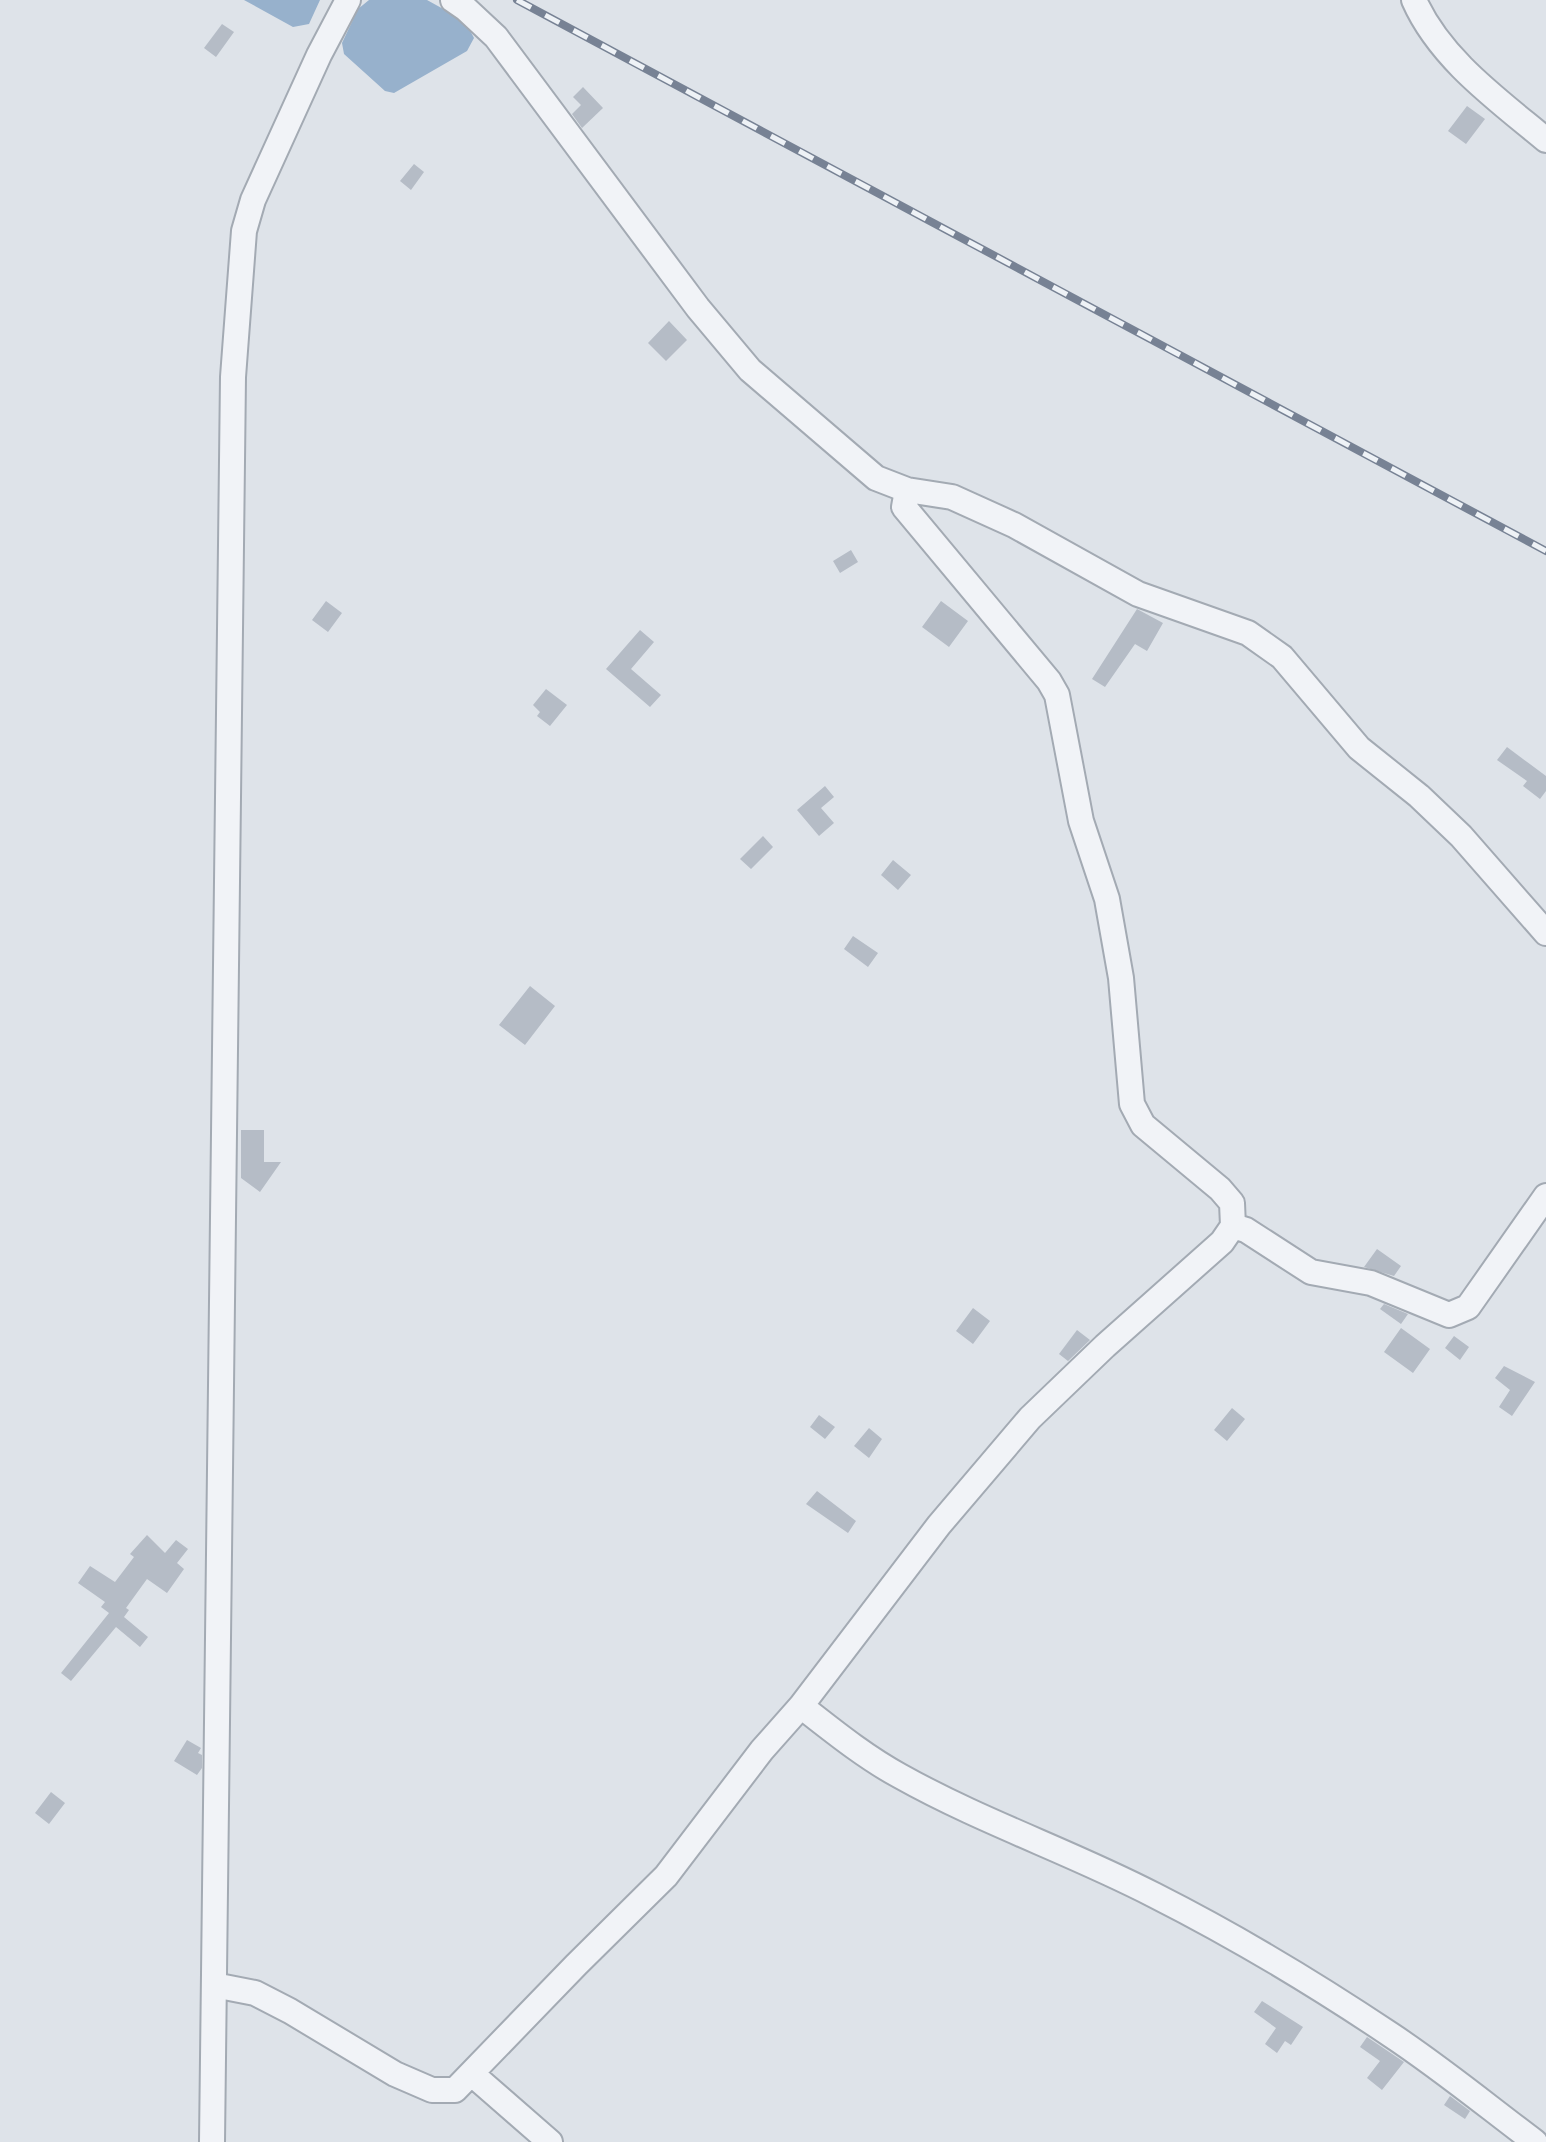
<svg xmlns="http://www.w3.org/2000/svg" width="1546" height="2142" font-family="Commissioner,sans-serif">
  <rect width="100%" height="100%" fill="#dee3e9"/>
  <path fill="#97b1cc" d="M 244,0 L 320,0 L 309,24 L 293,27 Z
    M 369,0 L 427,0 L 465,21 L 474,38 L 467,51 L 394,93 L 385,91 L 344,54 L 342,43 L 358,9 Z"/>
  <path fill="#b5bcc6" d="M 222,24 L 234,32 L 216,57 L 204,48 Z
    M 583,87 L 603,108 L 582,128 L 572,114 L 581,105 L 573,97 Z
    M 1467,106 L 1485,119 L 1466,144 L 1448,131 Z
    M 414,164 L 424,172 L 411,190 L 400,181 Z
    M 669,321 L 687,340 L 666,361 L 648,343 Z
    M 851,550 L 858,562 L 840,573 L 833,561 Z
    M 326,601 L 342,613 L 328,632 L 312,620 Z
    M 941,601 L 968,621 L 949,647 L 922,627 Z
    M 1137,609 L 1163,623 L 1147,651 L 1135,644 L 1105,687 L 1092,679 Z
    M 640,630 L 654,642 L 631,669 L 661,695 L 650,707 L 606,669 Z
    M 546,689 L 567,705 L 550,726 L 537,716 L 540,712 L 533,705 Z
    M 1507,747 L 1546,776 L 1546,791 L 1540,799 L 1523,786 L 1527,781 L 1497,760 Z
    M 825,786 L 834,797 L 821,808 L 834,823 L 819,836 L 797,810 Z
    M 763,836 L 773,847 L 751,869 L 740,859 Z
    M 893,860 L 911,875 L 898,890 L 881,875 Z
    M 853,936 L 878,953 L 868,967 L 844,949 Z
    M 530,986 L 555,1006 L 525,1045 L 499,1025 Z
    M 241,1130 L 264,1130 L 264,1162 L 281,1162 L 260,1192 L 241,1178 Z
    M 1377,1249 L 1401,1266 L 1394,1276 L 1364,1267 Z
    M 1384,1304 L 1408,1314 L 1401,1324 L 1380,1309 Z
    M 973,1308 L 990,1321 L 973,1344 L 956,1331 Z
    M 1401,1328 L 1430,1349 L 1413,1373 L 1384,1352 Z
    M 1077,1330 L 1090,1340 L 1068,1361 L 1059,1354 Z
    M 1454,1336 L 1469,1347 L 1460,1360 L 1445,1348 Z
    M 1504,1366 L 1535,1382 L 1512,1416 L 1499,1407 L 1510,1390 L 1495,1378 Z
    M 1232,1408 L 1245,1419 L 1227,1441 L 1214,1430 Z
    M 819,1415 L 835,1427 L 825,1439 L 810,1427 Z
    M 869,1428 L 882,1439 L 869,1458 L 854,1446 Z
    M 817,1491 L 856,1521 L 848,1533 L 806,1504 Z
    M 147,1535 L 165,1553 L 176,1540 L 188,1549 L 177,1563 L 184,1569 L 167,1593 L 147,1579 L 126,1608 L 129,1610 L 124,1617 L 148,1637 L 140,1647 L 116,1627 L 71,1681 L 61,1673 L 109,1613 L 101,1607 L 105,1602 L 78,1583 L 90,1566 L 115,1582 L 134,1557 L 130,1554 Z
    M 187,1740 L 201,1748 L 198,1753 L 202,1755 L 202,1768 L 197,1775 L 174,1761 Z
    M 51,1792 L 65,1803 L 49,1824 L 35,1813 Z
    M 1262,2001 L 1303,2027 L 1291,2045 L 1285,2041 L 1277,2053 L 1265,2044 L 1276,2028 L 1254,2012 Z
    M 1367,2037 L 1404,2062 L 1382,2090 L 1367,2078 L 1380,2061 L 1360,2047 Z
    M 1450,2096 L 1470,2111 L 1465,2119 L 1444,2105 Z"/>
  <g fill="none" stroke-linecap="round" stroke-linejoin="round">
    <defs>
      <path id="minor" d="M 453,0 L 466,9 L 496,37 L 698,308 L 750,370 L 876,478 L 907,490 L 952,497 L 1014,525 L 1138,594 L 1248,633 L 1282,657 L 1359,748 L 1419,796 L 1461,836 L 1546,933
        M 1414,0 C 1440,59 1498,100 1546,140
        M 1233,1226 L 1246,1230 L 1311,1272 L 1371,1283 L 1449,1315 L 1468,1307 L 1546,1196
        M 801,1706 C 833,1731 865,1757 900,1776 C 982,1822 1071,1852 1154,1895 C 1235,1936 1315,1984 1391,2035 C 1441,2068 1487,2106 1535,2142
        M 214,1985 L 255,1993 L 290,2011 L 395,2074 L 432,2090 L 455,2090 L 576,1965 L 666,1876 L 762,1750 L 801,1706 L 939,1525 L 1030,1418 L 1105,1346 L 1222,1242 L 1233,1226 L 1232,1203 L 1220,1189 L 1143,1125 L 1132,1104 L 1121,978 L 1107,899 L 1081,821 L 1057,695 L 1049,681 L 904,507 L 907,490
        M 472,2074 L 550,2142
        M 212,2142 L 233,377 L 244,231 L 253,200 L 319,55 L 348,0"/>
    </defs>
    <use href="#minor" stroke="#a3aab3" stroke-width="28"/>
    <use href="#minor" stroke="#f1f3f7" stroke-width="24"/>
    <defs>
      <path id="rail" d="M 517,0 L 1546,551"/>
    </defs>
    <use href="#rail" stroke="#778294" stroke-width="8"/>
    <use href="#rail" stroke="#eef2f6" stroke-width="5" stroke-dasharray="16" stroke-linecap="butt"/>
  </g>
</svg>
